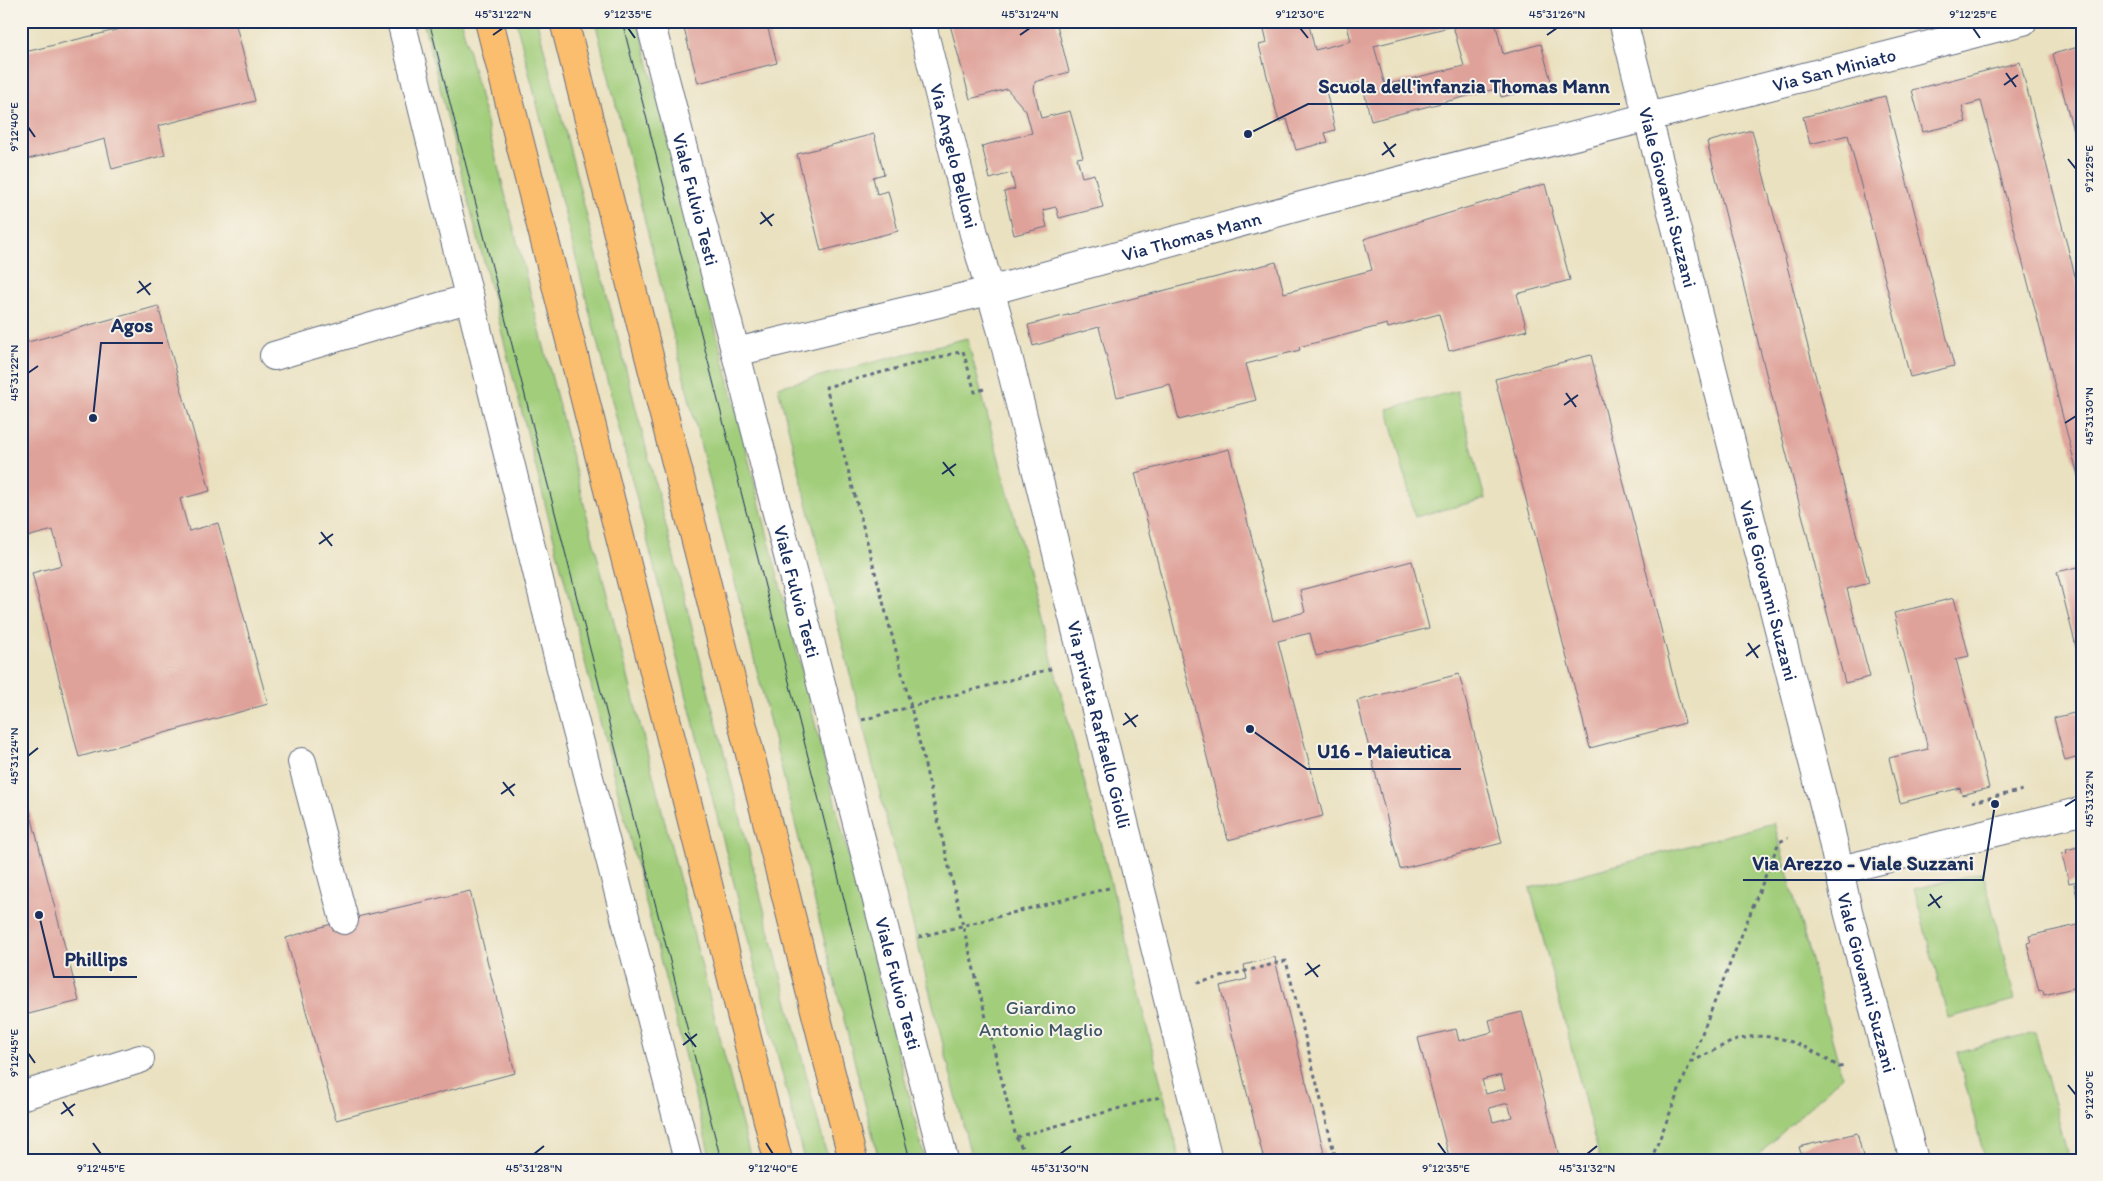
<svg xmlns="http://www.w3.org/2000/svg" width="2103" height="1181" font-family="Itim,sans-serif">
  <rect width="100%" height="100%" fill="#f7f3e8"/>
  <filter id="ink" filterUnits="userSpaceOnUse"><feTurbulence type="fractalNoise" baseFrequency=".02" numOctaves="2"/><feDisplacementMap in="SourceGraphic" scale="10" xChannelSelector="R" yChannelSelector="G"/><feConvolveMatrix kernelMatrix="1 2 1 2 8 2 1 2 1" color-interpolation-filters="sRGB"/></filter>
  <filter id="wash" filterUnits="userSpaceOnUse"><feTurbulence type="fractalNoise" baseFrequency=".0096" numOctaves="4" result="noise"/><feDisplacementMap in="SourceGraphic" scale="20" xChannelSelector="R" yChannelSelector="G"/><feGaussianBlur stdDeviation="1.12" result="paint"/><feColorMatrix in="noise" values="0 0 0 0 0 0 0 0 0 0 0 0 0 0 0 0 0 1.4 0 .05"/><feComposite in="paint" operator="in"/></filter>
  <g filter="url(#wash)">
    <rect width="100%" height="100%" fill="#eae1c0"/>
    <path fill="#a2ce7c" stroke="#5e7e6d" d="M 423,21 L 461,21 L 751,1160 L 711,1160 Z
      M 516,21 L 537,21 L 828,1160 L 804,1160 Z
      M 595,21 L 638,21 L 925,1160 L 879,1160 Z
      M 967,338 L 1112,887 L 1180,1160 L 972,1160 L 778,387 Z
      M 1457,391 L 1485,499 L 1415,517 L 1388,409 Z
      M 1774,823 L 1842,1076 L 1753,1160 L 1600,1160 L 1530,888 Z
      M 1983,872 L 2015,1000 L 1948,1018 L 1914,889 Z
      M 2035,1032 L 2069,1160 L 1985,1160 L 1957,1052 Z"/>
    <g id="blocks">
      <path fill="#dfa29a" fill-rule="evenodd" d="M 153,21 L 235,21 L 255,101 L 158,126 L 165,155 L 112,169 L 105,139 L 21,161 L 21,53 Z
        M 682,21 L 766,21 L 777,63 L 698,83 Z
        M 949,21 L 1056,21 L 1069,72 L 1035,82 L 1034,89 L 1041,118 L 1070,111 L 1083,157 L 1077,158 L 1082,177 L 1094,174 L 1103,207 L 1059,218 L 1056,207 L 1043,210 L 1047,227 L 1014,235 L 1004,192 L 1015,189 L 1011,173 L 990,179 L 982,146 L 1032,133 L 1026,111 L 1007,89 L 970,99 Z
        M 1262,21 L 1308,21 L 1315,50 L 1351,41 L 1346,21 L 1495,21 L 1503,54 L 1541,44 L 1552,85 L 1501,97 L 1499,88 L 1371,121 L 1362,82 L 1326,91 L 1335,130 L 1325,133 L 1328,142 L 1296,150 L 1287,119 L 1279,122 L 1259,45 L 1267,43 ZM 1453,26 L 1464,66 L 1385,85 L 1374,46 Z
        M 2082,46 L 2082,141 L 2076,142 L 2053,54 Z
        M 2020,62 L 2082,303 L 2082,491 L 1981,101 L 1962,106 L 1966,122 L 1923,132 L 1912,90 Z
        M 1885,96 L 1954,366 L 1910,377 L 1848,135 L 1810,144 L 1803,117 Z
        M 1752,130 L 1869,583 L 1847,589 L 1870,677 L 1845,683 L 1707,142 Z
        M 874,134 L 884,174 L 873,177 L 877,194 L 888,191 L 898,231 L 821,251 L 797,154 Z
        M 1545,184 L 1570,280 L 1517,294 L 1527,330 L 1449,351 L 1439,314 L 1388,328 L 1387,324 L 1299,347 L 1300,350 L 1246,364 L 1256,400 L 1179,420 L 1170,384 L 1117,397 L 1099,327 L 1033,346 L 1028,325 L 1276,262 L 1284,293 L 1372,270 L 1364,239 Z
        M 158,306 L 210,491 L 180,499 L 189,531 L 218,523 L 268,704 L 79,757 L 32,573 L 62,565 L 53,530 L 23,538 L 21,531 L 21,344 Z
        M 1591,355 L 1685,723 L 1590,748 L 1495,379 Z
        M 1229,449 L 1273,621 L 1305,612 L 1300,590 L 1412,561 L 1429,628 L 1316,656 L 1310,633 L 1278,641 L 1323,816 L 1228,840 L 1135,473 Z
        M 2082,566 L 2082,666 L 2081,666 L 2057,572 Z
        M 1954,598 L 1969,656 L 1956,659 L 1989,788 L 1962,795 L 1960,788 L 1900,803 L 1889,758 L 1928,749 L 1894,613 Z
        M 1459,674 L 1502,843 L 1400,869 L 1357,701 Z
        M 2082,711 L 2082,756 L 2065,761 L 2054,718 Z
        M 26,796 L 79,1001 L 21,1016 L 21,797 Z
        M 2082,846 L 2082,880 L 2069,883 L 2062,854 L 2067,853 L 2066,850 Z
        M 2082,882 L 2082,913 L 2081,913 L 2074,884 Z
        M 470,891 L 515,1073 L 336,1120 L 286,938 L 344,920 Z
        M 2082,924 L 2082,986 L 2044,995 L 2043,990 L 2039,991 L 2027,943 L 2031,942 L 2029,936 Z
        M 1275,957 L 1276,964 L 1326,1160 L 1264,1160 L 1220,986 L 1247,979 L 1244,965 Z
        M 1522,1012 L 1560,1160 L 1450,1160 L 1418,1038 L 1456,1029 L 1459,1041 L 1492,1032 L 1489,1020 ZM 1501,1075 L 1505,1089 L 1486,1094 L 1482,1080 ZM 1508,1103 L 1512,1117 L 1493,1122 L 1489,1108 Z
        M 1857,1133 L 1864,1160 L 1803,1160 L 1799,1147 Z"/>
    </g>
  </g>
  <g filter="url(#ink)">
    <use href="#blocks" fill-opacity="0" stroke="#636d80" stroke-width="1"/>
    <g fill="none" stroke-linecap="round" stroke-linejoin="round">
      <defs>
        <g id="minor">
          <path d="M 401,21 L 565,685 L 688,1160"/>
          <path id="s1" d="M 650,21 L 944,1160"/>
          <path id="s2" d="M 921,21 L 974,234 L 1002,332 L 1208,1160"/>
          <path id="s3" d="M 1623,21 L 1830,828 L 1848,911 L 1914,1160"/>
          <path id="s4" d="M 736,352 L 989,291 L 1305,205 L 2023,21"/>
          <path d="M 274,356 L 470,298"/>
          <path d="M 302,762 L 344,920"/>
          <path d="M 1840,870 L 2082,811"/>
          <path d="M 21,1096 L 140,1059"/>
        </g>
        <path id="major" d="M 489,21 L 778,1160
          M 564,21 L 853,1160"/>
      </defs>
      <use href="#minor" stroke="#636d80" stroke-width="30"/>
      <use href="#major" stroke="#636d80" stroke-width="30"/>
      <path stroke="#636d80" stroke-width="3" stroke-dasharray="4 4" stroke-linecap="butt" d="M 984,389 L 975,392 L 963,351 L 826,387 L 911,707 L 963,926 L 1016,1137 L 1160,1097
        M 862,720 L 1054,668
        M 1972,802 L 2023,790
        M 919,937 L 1109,888
        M 1197,983 L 1286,961 L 1336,1160
        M 1691,1062 C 1706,1055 1722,1045 1737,1040 C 1775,1028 1808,1047 1839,1067 L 1845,1066
        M 1016,1137 L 1029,1160
        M 1651,1160 L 1779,842 L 1788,838"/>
      <use href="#minor" stroke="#fff" stroke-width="28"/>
      <use href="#major" stroke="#fbbd6e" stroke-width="28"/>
      <path stroke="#1b2f5e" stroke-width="1" d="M 429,21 L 721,1160
        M 622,21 L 910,1160"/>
    </g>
  </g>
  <path fill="none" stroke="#1b2f5e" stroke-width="2" d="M 628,28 L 635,38M 1300,28 L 1308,38M 1973,28 L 1980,38M 493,35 L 503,28M 1020,35 L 1030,28M 1547,35 L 1557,28M 2006,73 L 2016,87M 2004,85 L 2018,75M 28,127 L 35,137M 1384,142 L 1394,157M 1382,155 L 1396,144M 2068,159 L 2076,169M 761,212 L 772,226M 760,224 L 774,214M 139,281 L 150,295M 137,293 L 151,283M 28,373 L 38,366M 1566,393 L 1576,407M 1564,405 L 1578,395M 2065,423 L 2076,416M 943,462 L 954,476M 942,474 L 956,464M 321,532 L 332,546M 319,544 L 333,534M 1748,643 L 1758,658M 1746,656 L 1760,645M 1125,713 L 1136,727M 1123,725 L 1138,715M 28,756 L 38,748M 503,782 L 514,796M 501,794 L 515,784M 2065,806 L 2076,799M 1930,894 L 1940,908M 1928,906 L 1942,896M 1307,963 L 1318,977M 1305,975 L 1320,965M 685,1033 L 696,1047M 683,1045 L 697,1034M 28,1053 L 35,1063M 2068,1085 L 2076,1095M 63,1102 L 73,1116M 61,1114 L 75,1104M 93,1143 L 101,1154M 766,1143 L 773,1154M 1438,1143 L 1446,1154M 534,1154 L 544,1146M 1060,1154 L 1071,1146M 1587,1154 L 1597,1146"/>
  <g text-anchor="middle" stroke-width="4" stroke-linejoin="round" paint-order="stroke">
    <g font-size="19" fill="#1b2f5e" stroke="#f7f3e8">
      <text dy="7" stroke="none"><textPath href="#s4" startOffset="1134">Via San Miniato</textPath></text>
      <text dy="7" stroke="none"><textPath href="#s2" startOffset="139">Via Angelo Belloni</textPath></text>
      <text dy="7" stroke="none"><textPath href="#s1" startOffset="184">Viale Fulvio Testi</textPath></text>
      <text dy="7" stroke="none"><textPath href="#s3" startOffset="182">Viale Giovanni Suzzani</textPath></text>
      <text dy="7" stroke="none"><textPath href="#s4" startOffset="470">Via Thomas Mann</textPath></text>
      <text dy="7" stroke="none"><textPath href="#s1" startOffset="589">Viale Fulvio Testi</textPath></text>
      <text dy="7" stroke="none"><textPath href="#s3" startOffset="588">Viale Giovanni Suzzani</textPath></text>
      <text dy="7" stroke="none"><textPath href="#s2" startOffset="726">Via privata Raffaello Giolli</textPath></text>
      <text dy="7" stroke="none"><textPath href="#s1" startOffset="994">Viale Fulvio Testi</textPath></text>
      <text dy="7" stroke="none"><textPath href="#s3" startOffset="992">Viale Giovanni Suzzani</textPath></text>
    </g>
    <g font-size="19" fill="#3d5766" stroke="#f7f3e8">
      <text x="1041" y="1014">Giardino<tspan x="1041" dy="22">Antonio Maglio</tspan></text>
    </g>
  </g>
  <path fill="none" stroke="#1b2f5e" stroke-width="2" d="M1248 134L1308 104H1620M93 418L101 343H163M1250 729L1307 769H1461M1995 804L1983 880H1743M39 915L54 977H137"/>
  <g fill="#1b2f5e" stroke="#f7f3e8" stroke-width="2">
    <circle cx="1248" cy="134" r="5"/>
    <circle cx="93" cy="418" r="5"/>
    <circle cx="1250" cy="729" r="5"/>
    <circle cx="1995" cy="804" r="5"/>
    <circle cx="39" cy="915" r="5"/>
  </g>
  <g font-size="20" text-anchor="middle" font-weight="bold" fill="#1b2f5e" stroke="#f7f3e8" stroke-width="4" stroke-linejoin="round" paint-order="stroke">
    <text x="1464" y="93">Scuola dell'infanzia Thomas Mann</text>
    <text x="132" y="332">Agos</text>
    <text x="1384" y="758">U16 - Maieutica</text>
    <text x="1863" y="870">Via Arezzo - Viale Suzzani</text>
    <text x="96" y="966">Phillips</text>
  </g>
  <rect width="2103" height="1181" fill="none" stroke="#f7f3e8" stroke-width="55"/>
  <rect x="28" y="28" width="2048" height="1126" fill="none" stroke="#1b2f5e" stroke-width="2"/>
  <g font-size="12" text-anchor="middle" fill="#1b2f5e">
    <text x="503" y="18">45°31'22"N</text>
    <text x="628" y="18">9°12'35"E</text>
    <text x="1030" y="18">45°31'24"N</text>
    <text x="1300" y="18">9°12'30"E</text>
    <text x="1557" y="18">45°31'26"N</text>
    <text x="1973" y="18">9°12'25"E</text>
    <text transform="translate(14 127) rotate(-90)" y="4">9°12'40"E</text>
    <text transform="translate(2089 169) rotate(-90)" y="4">9°12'25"E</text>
    <text transform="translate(14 373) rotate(-90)" y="4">45°31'22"N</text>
    <text transform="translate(2089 416) rotate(-90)" y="4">45°31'30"N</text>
    <text transform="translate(14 756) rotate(-90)" y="4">45°31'24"N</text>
    <text transform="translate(2089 799) rotate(-90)" y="4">45°31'32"N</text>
    <text transform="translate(14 1053) rotate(-90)" y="4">9°12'45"E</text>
    <text transform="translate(2089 1095) rotate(-90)" y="4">9°12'30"E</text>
    <text x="101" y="1172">9°12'45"E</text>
    <text x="534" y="1172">45°31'28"N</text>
    <text x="773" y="1172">9°12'40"E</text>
    <text x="1060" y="1172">45°31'30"N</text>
    <text x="1446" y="1172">9°12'35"E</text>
    <text x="1587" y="1172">45°31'32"N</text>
  </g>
</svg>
